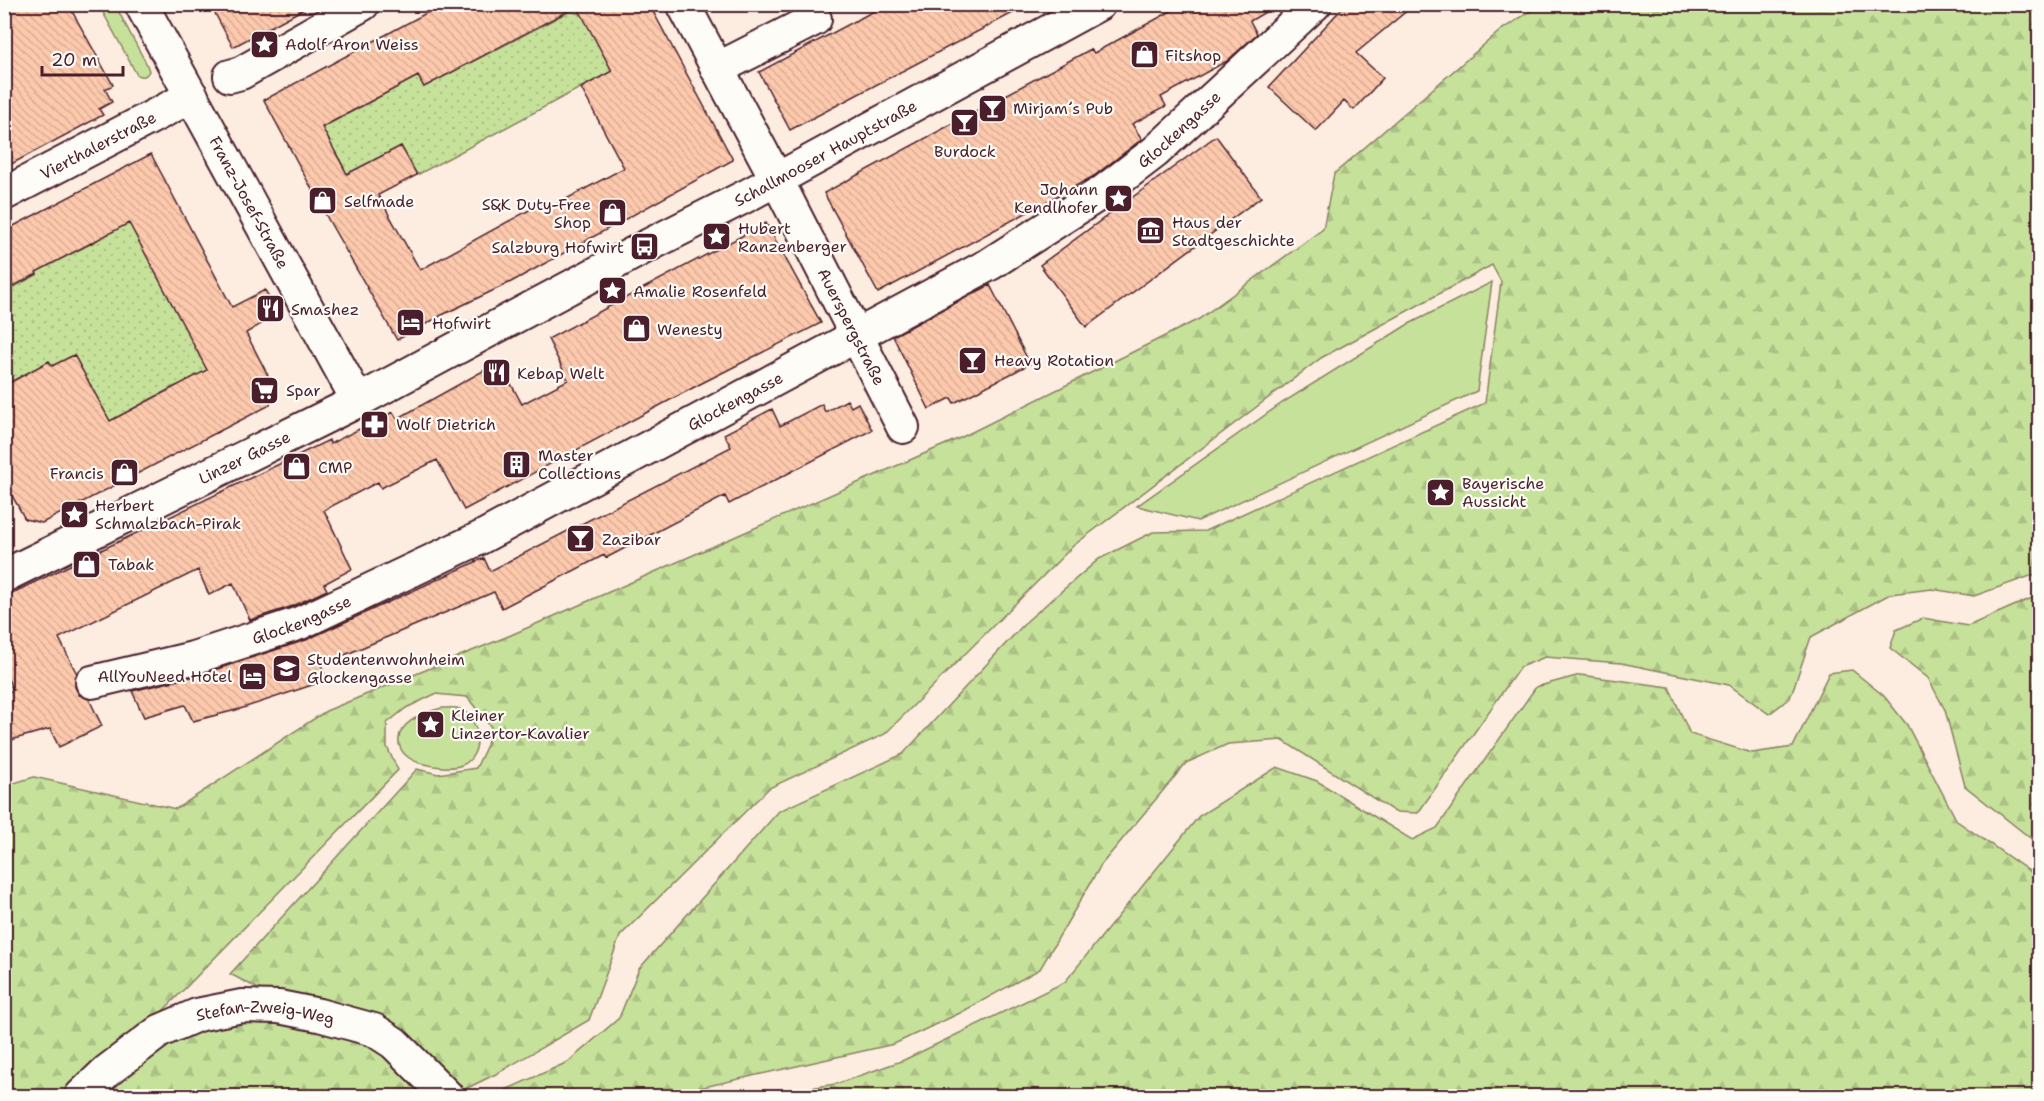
<svg xmlns="http://www.w3.org/2000/svg" width="2044" height="1101" font-family="'Shantell Sans',sans-serif">
  <defs>
    <pattern id="forest-firs" width="22" height="20" patternUnits="userSpaceOnUse" patternTransform="scale(1.5)"><rect width="22" height="20" fill="#c6e29a"/><path d="M5 1l3.5 6h-7zM16 11l3.5 6h-7z" fill="#acc185"/></pattern>
    <pattern id="garden-dots" width="8" height="8" patternUnits="userSpaceOnUse" patternTransform="scale(1.5)"><rect width="8" height="8" fill="#c6e29a"/><path d="M2 2h.1M6 6h.1" fill="none" stroke="#acc185" stroke-width="1.8" stroke-linecap="round"/></pattern>
    <pattern id="building-back-hatch" width="6" height="6" patternUnits="userSpaceOnUse" patternTransform="scale(1.5)"><rect width="6" height="6" fill="#fcc9ad"/><path d="M-1 5l2 2M0 0l6 6M5-1l2 2" fill="none" stroke="#daac95"/></pattern>
  </defs>
  <rect width="100%" height="100%" fill="#fdede1"/>
  <filter id="ink" filterUnits="userSpaceOnUse"><feTurbulence type="fractalNoise" baseFrequency=".0167" numOctaves="2"/><feDisplacementMap in="SourceGraphic" scale="12" xChannelSelector="R" yChannelSelector="G"/><feConvolveMatrix kernelMatrix="1 2 1 2 8 2 1 2 1" color-interpolation-filters="sRGB"/></filter>
  <g filter="url(#ink)">
    <path fill="#c6e29a" stroke="#888062" stroke-width="1.5" d="M 99,5 L 115,5 L 147,65 L 149,71 C 146,77 143,77 137,75 Z
      M 1492,282 L 1477,391 L 1198,521 L 1137,506 L 1282,403 L 1407,325 Z
      M 442,708 C 448,708 455,707 460,709 C 481,718 484,756 462,765 C 450,770 432,766 420,763 C 412,761 403,755 400,747 C 392,724 425,712 442,708 Z"/>
    <path fill="url(#forest-firs)" stroke="#888062" stroke-width="1.5" d="M 1540,5 L 2039,5 L 2039,573 L 1974,596 L 1932,589 L 1890,594 L 1811,637 L 1790,698 L 1769,714 L 1729,685 L 1621,663 L 1545,657 L 1520,667 L 1418,813 L 1395,812 L 1282,740 L 1228,744 L 1186,763 L 1101,865 L 1040,969 L 960,1013 L 894,1044 L 664,1096 L 492,1096 L 568,1062 L 619,1018 L 639,969 L 779,811 L 903,754 L 1028,620 L 1099,559 L 1153,532 L 1205,531 L 1485,403 L 1501,282 L 1492,265 L 1321,358 L 1073,546 L 885,734 L 769,788 L 620,936 L 589,1020 L 498,1073 L 455,1094 L 391,1033 L 282,1001 L 230,974 L 417,769 L 438,774 L 476,768 L 487,745 L 491,727 L 467,697 L 435,694 L 406,708 L 387,723 L 387,747 L 398,770 L 159,1015 L 70,1096 L 5,1096 L 4,786 L 34,777 L 176,809 L 326,711 L 511,635 L 960,438 L 1199,319 L 1323,229 L 1334,174 L 1501,30 Z
      M 2039,595 L 2039,845 L 1965,786 L 1945,710 L 1928,678 L 1890,648 L 1896,630 L 1923,618 L 1968,626 Z
      M 1852,670 L 1884,696 L 1907,725 L 1957,821 L 2039,878 L 2039,1096 L 755,1096 L 836,1084 L 904,1060 L 1065,982 L 1199,816 L 1277,767 L 1317,781 L 1412,840 L 1437,828 L 1536,687 L 1580,675 L 1669,687 L 1690,734 L 1752,753 L 1793,747 L 1829,673 Z
      M 270,1014 L 389,1049 L 435,1096 L 97,1096 L 196,1023 Z"/>
    <path fill="url(#garden-dots)" stroke="#888062" stroke-width="1.5" d="M 570,11 L 584,15 L 612,71 L 417,175 L 401,146 L 347,174 L 338,156 L 318,130 L 418,76 L 424,87 Z
      M 133,212 L 216,372 L 173,387 L 110,421 L 74,355 L 52,366 L 49,362 L 12,381 L 5,368 L 5,280 L 10,289 L 37,275 L 36,272 L 96,241 Z"/>
    <path fill="url(#building-back-hatch)" stroke="#4a1f2b" stroke-width="1.5" fill-rule="evenodd" d="M 4,4 L 68,4 L 113,85 L 105,89 L 112,102 L 99,109 L 103,115 L 4,168 Z
      M 210,4 L 313,4 L 233,47 Z
      M 443,4 L 649,4 L 733,160 L 511,282 L 442,315 L 397,340 L 329,221 L 264,100 ZM 577,6 L 612,71 L 581,88 L 624,168 L 546,210 L 542,203 L 420,270 L 378,195 L 417,175 L 401,146 L 347,174 L 322,127 L 418,76 L 424,87 Z
      M 887,4 L 1030,4 L 790,130 L 759,72 Z
      M 1184,4 L 1279,4 L 1250,21 L 1257,34 L 1227,61 L 1161,97 L 1166,106 L 1132,124 L 1142,139 L 1094,176 L 878,293 L 824,193 L 1091,49 L 1094,53 Z
      M 1346,4 L 1415,4 L 1356,53 L 1383,78 L 1354,110 L 1344,101 L 1316,131 L 1269,87 Z
      M 1216,136 L 1261,197 L 1086,327 L 1040,265 Z
      M 151,154 L 232,307 L 265,290 L 278,314 L 246,333 L 275,389 L 270,405 L 42,523 L 25,519 L 4,481 L 4,386 L 49,361 L 52,366 L 74,355 L 110,421 L 207,370 L 129,223 L 36,272 L 37,274 L 4,291 L 4,231 Z
      M 766,223 L 821,323 L 702,383 L 464,510 L 437,460 L 381,488 L 378,482 L 324,510 L 352,569 L 324,584 L 327,590 L 293,606 L 250,620 L 233,583 L 209,595 L 198,570 L 59,638 L 77,674 L 75,687 L 79,695 L 89,699 L 102,726 L 59,747 L 50,729 L 4,742 L 4,694 L 13,690 L 4,670 L 4,597 L 329,440 L 330,444 L 393,412 L 397,419 L 499,362 L 522,404 L 568,380 L 548,339 Z
      M 990,285 L 1030,364 L 954,403 L 951,398 L 929,409 L 893,336 Z
      M 847,400 L 851,407 L 858,403 L 872,430 L 729,504 L 725,496 L 606,558 L 604,555 L 502,608 L 494,592 L 321,665 L 327,680 L 240,709 L 193,721 L 185,705 L 144,717 L 132,691 L 199,675 L 306,640 L 484,558 L 490,571 L 731,447 L 724,434 L 772,409 L 780,426 L 822,404 L 825,412 Z"/>
    <g fill="none" stroke-linecap="round" stroke-linejoin="round">
      <defs>
        <g id="minor">
          <path id="s1" d="M 141,4 L 358,401"/>
          <path id="s2" d="M 683,4 L 777,180 L 903,427"/>
          <path d="M 717,69 L 815,19"/>
          <path d="M 230,76 L 241,73 L 363,4"/>
          <path id="s3" d="M 4,194 L 192,96"/>
          <path id="s4" d="M 4,576 L 358,401 L 645,247 L 750,194 L 1099,4"/>
          <path id="s5" d="M 92,682 L 193,658 L 300,623 L 480,538 L 990,264 L 1104,191 L 1155,152 L 1315,4"/>
          <path id="s6" d="M 81,1096 L 107,1071 L 160,1031 L 197,1015 L 242,1006 L 279,1007 L 319,1015 L 374,1030 L 394,1043 L 447,1096"/>
        </g>
      </defs>
      <use href="#minor" stroke="#4a1f2b" stroke-width="36"/>
      <use href="#minor" stroke="#fdfcf7" stroke-width="32"/>
    </g>
  </g>
  <defs>
    <symbol id="sight-square" viewBox="-11 -11 22 22"><rect x="-9" y="-9" width="18" height="18" rx="4" fill="#4a1f2b" stroke="#fdfcf7"/><path d="M0-6L1.8-2.2L6-1.7L2.9 1.2L3.7 5.4L0 3.3L-3.7 5.4L-2.9 1.2L-6-1.7L-1.8-2.2Z" fill="#fff"/></symbol>
    <symbol id="shop-square" viewBox="-11 -11 22 22"><rect x="-9" y="-9" width="18" height="18" rx="4" fill="#4a1f2b" stroke="#fdfcf7"/><path d="M-5-2.5h2.3a2.7 3.5 0 0 1 5.4 0H5L5.5 6h-11ZM-1.5-2.5h3a1.5 2.3 0 0 0-3 0Z" fill="#fff"/></symbol>
    <symbol id="bar-square" viewBox="-11 -11 22 22"><rect x="-9" y="-9" width="18" height="18" rx="4" fill="#4a1f2b" stroke="#fdfcf7"/><path d="M-6-5H6L.8 .8V4.5H3.5V6h-7V4.5H-.8V.8Z" fill="#fff"/></symbol>
    <symbol id="museum-square" viewBox="-11 -11 22 22"><rect x="-9" y="-9" width="18" height="18" rx="4" fill="#4a1f2b" stroke="#fdfcf7"/><path d="M0-6L6-3V-2H-6V-3ZM-5-1h2V3h-2ZM-1-1h2V3h-2ZM3-1h2V3H3ZM-6 4H6V6H-6Z" fill="#fff"/></symbol>
    <symbol id="bus-square" viewBox="-11 -11 22 22"><rect x="-9" y="-9" width="18" height="18" rx="4" fill="#4a1f2b" stroke="#fdfcf7"/><path d="M-5-6H5V4H4V6H2V4H-2V6H-4V4H-5ZM-3.5-4V0h7V-4ZM-3.5 1.2v1.5H-2V1.2ZM2 1.2v1.5H3.5V1.2Z" fill="#fff"/></symbol>
    <symbol id="restaurant-square" viewBox="-11 -11 22 22"><rect x="-9" y="-9" width="18" height="18" rx="4" fill="#4a1f2b" stroke="#fdfcf7"/><path d="M-5-6h1v4h1v-4h1v4h1v-4h1v5L-1.5 .5V6h-2V.5L-5-1ZM5-6V6H3V1.5H1.5Q1.5-4 5-6Z" fill="#fff"/></symbol>
    <symbol id="hotel-square" viewBox="-11 -11 22 22"><rect x="-9" y="-9" width="18" height="18" rx="4" fill="#4a1f2b" stroke="#fdfcf7"/><path d="M-6-4.5h1.5V1H6V5H4.5V3h-9V5H-6ZM-4 0a1.8 1.8 0 1 1 3.6 0ZM.5 0V-2.5h3Q6-2.5 6 0Z" fill="#fff"/></symbol>
    <symbol id="supermarket-square" viewBox="-11 -11 22 22"><rect x="-9" y="-9" width="18" height="18" rx="4" fill="#4a1f2b" stroke="#fdfcf7"/><path d="M-6-5.5h2.5l.6 2H6L4.5 2H-2.5L-4.4-4H-6ZM-1.5 3.2a1.3 1.3 0 1 0 .1 0ZM3 3.2a1.3 1.3 0 1 0 .1 0Z" fill="#fff"/></symbol>
    <symbol id="pharmacy-square" viewBox="-11 -11 22 22"><rect x="-9" y="-9" width="18" height="18" rx="4" fill="#4a1f2b" stroke="#fdfcf7"/><path d="M-2-6h4v4h4v4h-4v4h-4v-4h-4v-4h4Z" fill="#fff"/></symbol>
    <symbol id="building-square" viewBox="-11 -11 22 22"><rect x="-9" y="-9" width="18" height="18" rx="4" fill="#4a1f2b" stroke="#fdfcf7"/><path d="M-4-6H4V6H1V3H-1V6H-4ZM-2.5-4.3h1.7v1.8h-1.7ZM.8-4.3h1.7v1.8H.8ZM-2.5-1h1.7V.8h-1.7ZM.8-1h1.7V.8H.8Z" fill="#fff"/></symbol>
    <symbol id="school-square" viewBox="-11 -11 22 22"><rect x="-9" y="-9" width="18" height="18" rx="4" fill="#4a1f2b" stroke="#fdfcf7"/><path d="M0-5L7-2L0 1L-7-2ZM-4 1L0 2.5L4 1V4Q0 6-4 4Z" fill="#fff"/></symbol>
  </defs>
  <g fill-rule="evenodd">
    <use href="#sight-square" x="248" y="28" width="33" height="33"/>
    <use href="#shop-square" x="1128" y="38" width="33" height="33"/>
    <use href="#bar-square" x="976" y="92" width="33" height="33"/>
    <use href="#bar-square" x="948" y="106" width="33" height="33"/>
    <use href="#sight-square" x="1102" y="182" width="33" height="33"/>
    <use href="#shop-square" x="306" y="184" width="33" height="33"/>
    <use href="#shop-square" x="596" y="196" width="33" height="33"/>
    <use href="#museum-square" x="1134" y="214" width="33" height="33"/>
    <use href="#sight-square" x="700" y="220" width="33" height="33"/>
    <use href="#bus-square" x="628" y="230" width="33" height="33"/>
    <use href="#sight-square" x="596" y="274" width="33" height="33"/>
    <use href="#restaurant-square" x="254" y="292" width="33" height="33"/>
    <use href="#hotel-square" x="394" y="306" width="33" height="33"/>
    <use href="#shop-square" x="620" y="312" width="33" height="33"/>
    <use href="#bar-square" x="956" y="344" width="33" height="33"/>
    <use href="#restaurant-square" x="480" y="356" width="33" height="33"/>
    <use href="#supermarket-square" x="248" y="374" width="33" height="33"/>
    <use href="#pharmacy-square" x="358" y="408" width="33" height="33"/>
    <use href="#building-square" x="500" y="448" width="33" height="33"/>
    <use href="#shop-square" x="280" y="450" width="33" height="33"/>
    <use href="#shop-square" x="108" y="456" width="33" height="33"/>
    <use href="#sight-square" x="1424" y="476" width="33" height="33"/>
    <use href="#sight-square" x="58" y="498" width="33" height="33"/>
    <use href="#bar-square" x="564" y="522" width="33" height="33"/>
    <use href="#shop-square" x="70" y="548" width="33" height="33"/>
    <use href="#school-square" x="270" y="652" width="33" height="33"/>
    <use href="#hotel-square" x="236" y="660" width="33" height="33"/>
    <use href="#sight-square" x="414" y="708" width="33" height="33"/>
  </g>
  <g text-anchor="middle" stroke-width="4.5" stroke-linejoin="round" paint-order="stroke">
    <g font-size="16" fill="#4a1f2b" stroke="#fdfcf7" text-anchor="start">
      <text x="285" y="50">Adolf Aron Weiss</text>
      <text x="1165" y="61">Fitshop</text>
      <text x="1013" y="114">Mirjam´s Pub</text>
      <text x="965" y="157" text-anchor="middle">Burdock</text>
      <text x="1098" y="195" text-anchor="end">Johann<tspan x="1098" dy="18">Kendlhofer</tspan></text>
      <text x="344" y="207">Selfmade</text>
      <text x="591" y="210" text-anchor="end">S&amp;K Duty-Free<tspan x="591" dy="18">Shop</tspan></text>
      <text x="1172" y="228">Haus der<tspan x="1172" dy="18">Stadtgeschichte</tspan></text>
      <text x="738" y="234">Hubert<tspan x="738" dy="18">Ranzenberger</tspan></text>
      <text x="624" y="253" text-anchor="end">Salzburg Hofwirt</text>
      <text x="633" y="297">Amalie Rosenfeld</text>
      <text x="291" y="315">Smashez</text>
      <text x="432" y="329">Hofwirt</text>
      <text x="657" y="335">Wenesty</text>
      <text x="994" y="366">Heavy Rotation</text>
      <text x="517" y="379">Kebap Welt</text>
      <text x="286" y="396">Spar</text>
      <text x="396" y="430">Wolf Dietrich</text>
      <text x="538" y="461">Master<tspan x="538" dy="18">Collections</tspan></text>
      <text x="318" y="473">CMP</text>
      <text x="104" y="479" text-anchor="end">Francis</text>
      <text x="1462" y="489">Bayerische<tspan x="1462" dy="18">Aussicht</tspan></text>
      <text x="95" y="511">Herbert<tspan x="95" dy="18">Schmalzbach-Pirak</tspan></text>
      <text x="602" y="545">Zazibar</text>
      <text x="108" y="570">Tabak</text>
      <text x="307" y="665">Studentenwohnheim<tspan x="307" dy="18">Glockengasse</tspan></text>
      <text x="232" y="682" text-anchor="end">AllYouNeed Hotel</text>
      <text x="451" y="721">Kleiner<tspan x="451" dy="18">Linzertor-Kavalier</tspan></text>
    </g>
    <g font-size="16" fill="#4a1f2b" stroke="#fdfcf7">
      <text dy="6" stroke="none"><textPath href="#s5" startOffset="1227">Glockengasse</textPath></text>
      <text dy="6" stroke="none"><textPath href="#s3" startOffset="106">Vierthalerstraße</textPath></text>
      <text dy="6" stroke="none"><textPath href="#s4" startOffset="924">Schallmooser Hauptstraße</textPath></text>
      <text dy="6" stroke="none"><textPath href="#s1" startOffset="226">Franz-Josef-Straße</textPath></text>
      <text dy="6" stroke="none"><textPath href="#s2" startOffset="364">Auerspergstraße</textPath></text>
      <text dy="6" stroke="none"><textPath href="#s5" startOffset="705">Glockengasse</textPath></text>
      <text dy="6" stroke="none"><textPath href="#s4" startOffset="268">Linzer Gasse</textPath></text>
      <text dy="6" stroke="none"><textPath href="#s5" startOffset="219">Glockengasse</textPath></text>
      <text dy="6" stroke="none"><textPath href="#s6" startOffset="212">Stefan-Zweig-Weg</textPath></text>
    </g>
  </g>
  <rect width="2044" height="1101" fill="none" stroke="#fdfcf7" stroke-width="24"/>
  <rect x="12" y="12" width="2020" height="1077" fill="none" stroke="#4a1f2b" stroke-width="2" filter="url(#ink)"/>
  <path d="M42 66v9h81v-9" fill="none" stroke="#4a1f2b" stroke-width="3"/>
  <text x="51" y="66" font-size="18" fill="#4a1f2b" stroke="#fdfcf7" stroke-width="4.5" paint-order="stroke">20 m</text>
</svg>
